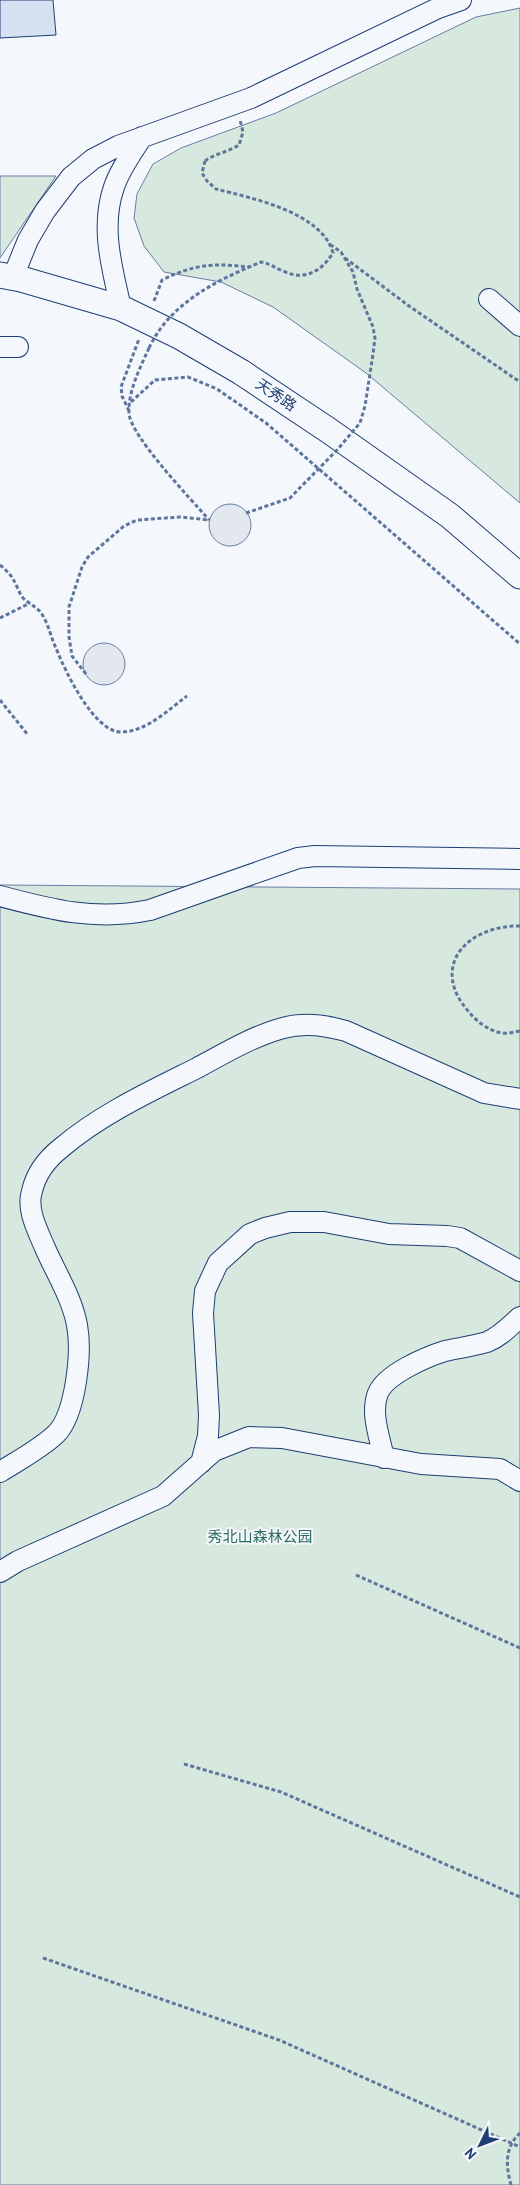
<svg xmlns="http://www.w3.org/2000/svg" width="520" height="2185" font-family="'PT Sans','Noto Sans SC',sans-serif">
  <rect width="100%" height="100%" fill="#f4f7fb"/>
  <path fill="#d7e8df" stroke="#687fa3" d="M 520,8 L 520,503 L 366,373 L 273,307 L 221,282 L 164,272 L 144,246 L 134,218 L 137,194 L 153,164 L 181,148 L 276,113 L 476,17 Z
    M 0,176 L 56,176 L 0,258 Z
    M 0,885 L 520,889 L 520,2185 L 0,2185 Z"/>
  <path fill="#e3e8f0" stroke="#687fa3" d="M209 525a21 21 0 1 1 42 0a21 21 0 1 1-42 0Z
    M83 664a21 21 0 1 1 42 0a21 21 0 1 1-42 0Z"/>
  <path fill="#d5e0f0" stroke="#1d3f73" d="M 0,0 L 53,0 L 56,35 L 0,38 Z"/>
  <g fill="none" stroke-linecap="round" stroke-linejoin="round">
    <defs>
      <path id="minor" d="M 13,277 L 28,240 L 45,211 L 71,177 L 93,159 L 118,146 L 251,98 L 438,8 L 461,0
        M 489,299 L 520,326
        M 121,308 C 112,268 100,227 114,187 C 120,169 132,153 142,137
        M 0,347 L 18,347
        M 0,896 C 52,910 96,921 150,910 L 298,858 L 315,856 L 520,859
        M 384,1458 C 380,1438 370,1413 378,1393 C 386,1374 426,1357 445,1351 C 459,1348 473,1346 487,1342 C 500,1337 510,1326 520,1317
        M 201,1463 L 208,1436 L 209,1415 L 203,1313 L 205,1291 L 218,1263 L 250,1234 L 265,1228 L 290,1222 L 324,1222 L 389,1234 L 447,1236 L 460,1238 L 520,1271
        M 0,1472 C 19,1460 40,1449 56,1434 C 76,1414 82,1352 77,1325 C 72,1298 56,1273 45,1248 C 38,1231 26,1210 32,1191 C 36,1174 47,1159 61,1148 C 101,1114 151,1091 197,1068 C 225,1053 253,1036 283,1028 C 304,1022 325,1025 346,1031 L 484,1093 L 520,1099
        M 0,1572 L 18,1561 L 163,1496 L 214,1451 L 249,1437 L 282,1438 L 421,1464 L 500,1469 L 520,1481"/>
      <path id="major" d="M 0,275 L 21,279 L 121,308 L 179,336 L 241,372 L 328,430 L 450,516 L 520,576"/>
    </defs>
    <use href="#minor" stroke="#1d3f73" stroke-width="22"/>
    <use href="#major" stroke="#1d3f73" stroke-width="27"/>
    <path stroke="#5e769c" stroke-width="3" stroke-dasharray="4 2.5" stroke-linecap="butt" d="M 205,161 C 214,154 228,152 239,145 L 243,132 L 240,120
      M 345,258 L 409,306 L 520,382
      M 154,301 L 162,280 C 195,264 213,263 249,267
      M 149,348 C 140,368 128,391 129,413 C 130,436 193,501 209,520
      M 131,402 L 155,380 L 188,377 L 217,389 L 266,423 L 520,644
      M 129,411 L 122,396 L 121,387 L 139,339
      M 0,565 C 5,569 10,574 13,579 C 17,585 19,594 24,599 C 31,605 39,608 43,616 C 49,626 51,638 56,648 C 65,671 94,732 121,732 C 146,732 168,710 187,696
      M 0,618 L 30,603
      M 86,674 L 72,656 L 69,637 L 69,607 L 82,567 L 88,557 L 124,526 L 137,520 L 180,517 L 210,520
      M 0,700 L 28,735
      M 520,926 C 468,925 428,966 469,1012 C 477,1022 488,1030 501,1033 C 507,1034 514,1032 520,1031
      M 356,1575 L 520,1648
      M 184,1764 L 281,1792 L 520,1897
      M 43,1958 L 279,2040 L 520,2147
      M 511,2185 C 506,2166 504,2148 520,2133"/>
    <use href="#minor" stroke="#f4f7fb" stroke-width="20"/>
    <use href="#major" stroke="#f4f7fb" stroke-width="25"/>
    <path stroke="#5e769c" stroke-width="3" stroke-dasharray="4 2.5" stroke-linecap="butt" d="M 149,348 C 170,303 217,280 261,262 C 269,263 275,268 283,271 C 304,281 321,272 333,253 C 322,212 251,198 216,189 L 207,181 L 202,173 L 205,161
      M 246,513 L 290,498 L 337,450 L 360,423 L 365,406 L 373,354 L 375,338 L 373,327 L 357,289 L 353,272 L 341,252 L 331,245"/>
  </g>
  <g text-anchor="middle" stroke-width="4" stroke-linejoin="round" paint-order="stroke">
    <g font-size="15" fill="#1d3f73" stroke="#f4f7fb">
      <text transform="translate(276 395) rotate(34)" y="5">天秀路</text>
    </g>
    <g font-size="15" fill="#2c6c60" stroke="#f4f7fb">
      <text x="260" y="1542">秀北山森林公园</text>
    </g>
  </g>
  <g transform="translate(480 2145) rotate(228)" stroke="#f4f7fb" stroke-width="4" paint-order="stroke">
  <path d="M0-4L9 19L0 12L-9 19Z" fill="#1d3f73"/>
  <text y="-8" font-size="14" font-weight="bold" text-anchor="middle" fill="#1d3f73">N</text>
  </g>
</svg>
